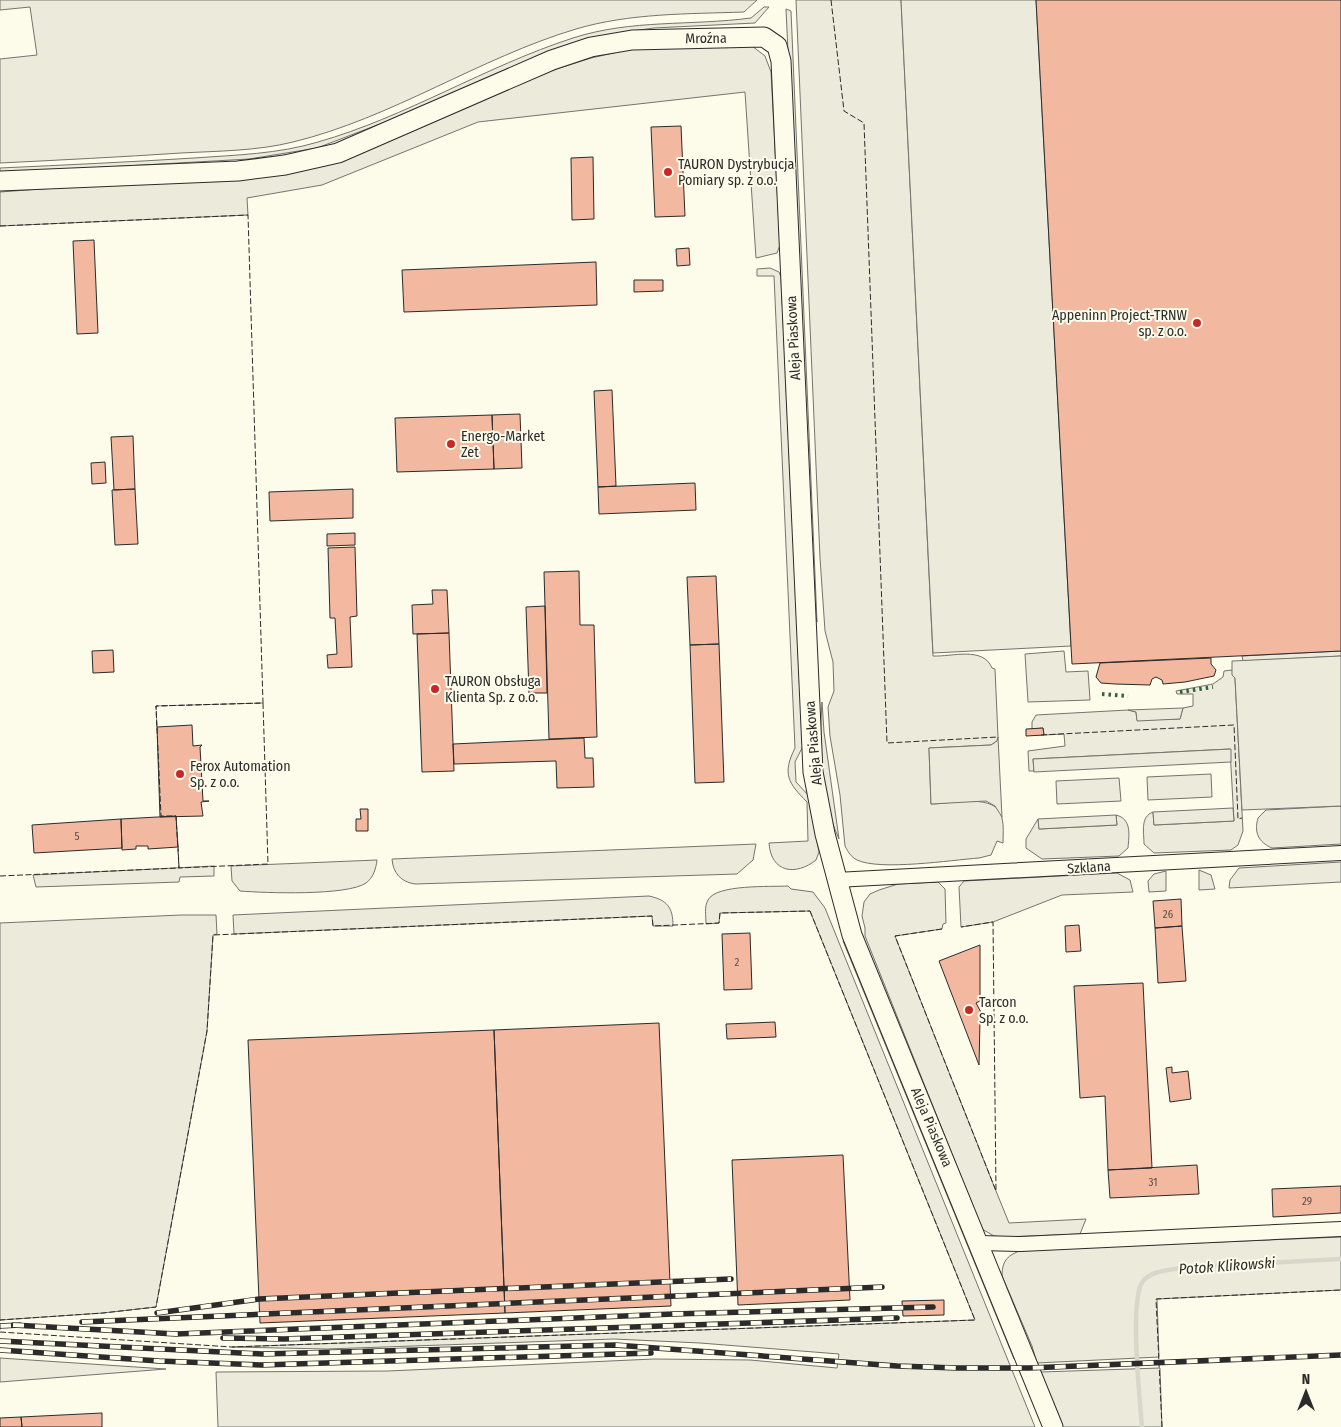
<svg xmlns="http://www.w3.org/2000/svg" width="1341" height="1427" font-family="'Fira Sans Condensed',sans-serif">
  <rect width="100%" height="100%" fill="#fdfbea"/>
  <path fill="#ecebdb" stroke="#74746e" d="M 0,0 L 757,0 L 744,12 C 688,14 630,13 576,29 C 479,58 392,118 293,142 C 257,151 218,151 181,153 C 121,157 60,160 0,163 L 0,59 L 37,55 L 30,7 L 0,10 Z
    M 796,0 L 901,0 L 933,656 C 952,657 983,646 992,668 L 995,669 L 998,737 L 997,741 L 991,745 L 929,748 L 931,804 C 950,804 998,792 1002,818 C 1004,826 1003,835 1003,843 L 997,841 L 991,855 L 979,858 C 952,860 880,871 857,860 C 851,857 848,852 845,846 L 840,795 L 830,736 L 828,707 L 834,691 L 833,662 L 825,631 L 820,558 Z
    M 764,7 L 769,7 L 755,23 L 654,28 L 618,33 L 317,148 L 249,159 L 0,173 L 0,168 C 65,165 130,162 194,158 C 236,155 278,154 318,142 C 406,117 486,66 573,38 C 632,19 691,26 751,18 Z
    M 786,9 L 791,11 L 817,622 L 813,595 Z
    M 684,44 L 752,46 L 765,56 L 771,72 L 780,245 L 777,253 L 756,258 L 745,92 L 478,122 L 322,185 L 247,198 L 248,215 L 0,226 L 0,192 L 108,184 L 393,138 L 541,74 L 591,58 L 627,50 Z
    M 770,268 L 779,272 L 781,277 L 803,746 L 795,762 L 796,782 L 809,796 L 819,852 L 816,860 C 796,876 771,873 769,843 L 808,841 L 807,802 C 788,783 782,774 795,748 L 774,276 L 757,276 L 757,269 Z
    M 1064,651 L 1066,672 L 1088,671 L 1090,700 L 1028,702 L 1025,654 Z
    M 1341,651 L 1341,656 L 1243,661 L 1242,656 Z
    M 1232,670 L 1235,678 L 1243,831 L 1238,845 L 1231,850 L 1154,853 L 1144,844 C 1144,832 1140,817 1153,812 L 1154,825 L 1234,821 L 1230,749 L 1033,759 L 1034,771 L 1029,771 L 1028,751 L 1065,746 L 1064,734 L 1044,735 L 1043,728 L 1032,729 L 1032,722 L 1036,715 L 1128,710 L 1136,712 L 1137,720 L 1180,719 L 1183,708 L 1193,706 L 1193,694 L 1177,694 L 1176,691 L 1213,684 L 1223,677 L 1224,671 Z
    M 822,702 L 824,732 L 839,839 C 820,798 819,747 822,702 Z
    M 1341,806 L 1341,844 L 1272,848 C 1258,842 1254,832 1258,818 L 1266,810 Z
    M 1116,815 C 1132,819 1129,835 1128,848 L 1119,856 L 1042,859 L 1026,848 L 1026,839 L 1038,819 L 1039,829 L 1117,825 Z
    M 756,844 L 753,860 L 737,874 L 415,884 C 401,882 393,873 392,859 Z
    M 377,860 C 376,869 373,878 366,883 C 347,896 265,893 240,891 L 232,881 L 231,866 Z
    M 1341,862 L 1341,882 L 1229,888 L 1230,880 L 1239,868 Z
    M 214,866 L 214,876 L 180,877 L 179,882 L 36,887 L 33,875 Z
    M 1199,870 L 1211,875 L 1215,889 L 1199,890 Z
    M 1166,871 L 1166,891 L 1149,892 L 1148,881 L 1154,874 Z
    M 1117,873 L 1130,880 L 1133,892 L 1062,895 L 993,922 L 961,927 L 959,887 L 964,881 Z
    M 938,882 L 945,889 L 946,923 L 943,924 L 942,929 L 895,936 L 996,1191 L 1009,1223 L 1086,1219 L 1080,1234 L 1003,1237 L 994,1236 L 982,1229 L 865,936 L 865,928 L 862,916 L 864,902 L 870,894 L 879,890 L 898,884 Z
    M 788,886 L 791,889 L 813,892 L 825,908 L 1035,1427 L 218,1427 L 216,1372 L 388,1371 L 654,1359 L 750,1360 L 837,1368 L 839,1354 L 700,1343 L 614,1339 L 327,1349 L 232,1347 L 975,1320 L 810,911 L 720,913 L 719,923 L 706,924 C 706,916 704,907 708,900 C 716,884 771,887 788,886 Z
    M 649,896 C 667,900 673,907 673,926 L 653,926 L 652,916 L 234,934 L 233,915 Z
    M 181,915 L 216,915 L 217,934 L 213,935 L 207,1031 L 156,1307 L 103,1313 L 0,1320 L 0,923 Z
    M 846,940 L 1017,1358 L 1014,1359 L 843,941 Z
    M 1341,1237 L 1341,1290 L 1157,1299 L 1159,1357 L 1037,1363 L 1032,1346 L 1002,1276 C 1002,1260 1008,1255 1022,1250 Z
    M 0,1358 L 166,1369 L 0,1382 Z
    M 1160,1368 L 1162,1427 L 1062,1427 L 1041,1372 Z"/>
  <path fill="#eceadb" stroke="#74746e" d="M 901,0 L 1036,0 L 1071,646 L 933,653 Z
    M 1341,656 L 1341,806 L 1242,810 L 1235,678 L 1232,675 L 1232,661 Z
    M 1183,708 L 1180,719 L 1137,721 L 1136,712 L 1128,710 Z
    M 998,737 L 1002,817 L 995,806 L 986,801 L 931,804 L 929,748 L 991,745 L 997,741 Z
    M 1231,749 L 1231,762 L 1034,772 L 1033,759 Z
    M 1211,774 L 1212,797 L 1148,800 L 1147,777 Z
    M 1119,778 L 1121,801 L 1057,804 L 1056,781 Z
    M 1233,808 L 1234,821 L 1154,825 L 1153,812 Z
    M 1116,815 L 1117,825 L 1039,829 L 1038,819 Z"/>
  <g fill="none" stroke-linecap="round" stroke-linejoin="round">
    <path stroke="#d8d7c9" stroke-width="4.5" d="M 1142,1427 C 1140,1401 1129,1298 1143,1281 C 1152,1270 1173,1270 1186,1267 L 1341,1259"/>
  </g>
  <path fill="#f2b8a0" stroke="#2b2b2b" d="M 1036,0 L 1341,0 L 1341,651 L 1072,664 Z
    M 681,126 L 685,216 L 655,217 L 651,127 Z
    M 593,157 L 594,219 L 572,220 L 571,158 Z
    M 94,240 L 98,333 L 77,334 L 73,241 Z
    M 689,248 L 690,265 L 677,266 L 676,249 Z
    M 596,262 L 597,305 L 404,312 L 402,270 Z
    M 634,280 L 663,280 L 663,291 L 634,292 Z
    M 612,390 L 616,486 L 598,487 L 594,391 Z
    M 520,414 L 522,468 L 494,469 L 492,415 Z
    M 492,415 L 494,469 L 397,472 L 395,418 Z
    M 133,436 L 135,489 L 114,490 L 111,437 Z
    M 105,462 L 106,483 L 92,484 L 91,463 Z
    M 695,483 L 696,510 L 599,514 L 598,487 Z
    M 135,489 L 138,544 L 115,545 L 112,490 Z
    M 353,489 L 353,518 L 270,521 L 269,492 Z
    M 355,533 L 355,545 L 327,546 L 327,534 Z
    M 355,547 L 357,616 L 350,617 L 352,667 L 328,668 L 327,655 L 337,654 L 335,618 L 330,618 L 328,548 Z
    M 579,571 L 580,625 L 594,625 L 597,737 L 549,739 L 544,572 Z
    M 716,576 L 719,644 L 690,645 L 687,577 Z
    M 432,590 L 447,590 L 449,633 L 413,634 L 412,605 L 433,604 Z
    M 545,606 L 547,693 L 529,693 L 526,607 Z
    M 449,633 L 454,771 L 422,772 L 417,634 Z
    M 719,644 L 724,782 L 695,783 L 690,645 Z
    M 113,650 L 114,672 L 93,673 L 92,651 Z
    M 1211,658 L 1211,664 L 1216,670 L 1214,676 L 1185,682 L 1163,684 L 1162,680 L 1156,677 L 1152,679 L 1150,685 L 1115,684 L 1101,683 L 1096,677 L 1100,663 Z
    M 192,725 L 193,746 L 202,745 L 200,747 L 203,801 L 209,801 L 201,802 L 203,816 L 160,817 L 157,727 Z
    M 1043,728 L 1044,735 L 1026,736 L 1026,729 Z
    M 584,738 L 585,758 L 593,758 L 594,787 L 557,788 L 556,761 L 454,764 L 453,744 Z
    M 360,809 L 368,809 L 368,831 L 356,831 L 356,819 L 361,819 Z
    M 176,816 L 178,847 L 148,849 L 148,846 L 136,846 L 136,849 L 122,850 L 121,819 Z
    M 121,819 L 122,848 L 34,853 L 32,825 Z
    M 1181,899 L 1182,926 L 1155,928 L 1153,901 Z
    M 1079,925 L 1081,951 L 1066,952 L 1065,926 Z
    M 1182,926 L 1186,981 L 1158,983 L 1155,928 Z
    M 750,933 L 752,989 L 724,990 L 722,934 Z
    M 980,945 L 980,1001 L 976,1003 L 984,1018 L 980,1020 L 979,1065 L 939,961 Z
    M 1143,983 L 1152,1168 L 1108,1170 L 1105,1096 L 1080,1098 L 1074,986 Z
    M 775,1022 L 776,1037 L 727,1039 L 726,1024 Z
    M 659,1023 L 671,1306 L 505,1313 L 494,1030 Z
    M 494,1030 L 505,1313 L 260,1323 L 248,1040 Z
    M 1172,1067 L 1172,1073 L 1188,1071 L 1191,1099 L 1170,1102 L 1166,1068 Z
    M 843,1155 L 850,1300 L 738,1305 L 732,1160 Z
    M 1197,1165 L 1199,1194 L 1110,1198 L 1108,1170 Z
    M 1341,1186 L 1341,1213 L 1273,1217 L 1272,1189 Z
    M 944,1300 L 944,1315 L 903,1316 L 902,1301 Z
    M 102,1413 L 102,1427 L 22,1427 L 21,1417 Z
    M 21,1417 L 22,1427 L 0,1427 L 0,1418 Z"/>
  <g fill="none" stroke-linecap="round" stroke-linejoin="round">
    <defs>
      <path id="minor" d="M 836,880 L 1341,853
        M 980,1243 L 1021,1244 L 1341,1229"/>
      <path id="secondary" d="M 0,181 L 238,171 L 285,165 L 338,153 L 552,60 L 591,47 L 632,40 L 764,37 L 777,46 L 781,61 L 813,772 L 825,834 L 852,935 L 1053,1427"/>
    </defs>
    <use href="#minor" stroke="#2b2b2b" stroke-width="16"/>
    <use href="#secondary" stroke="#2b2b2b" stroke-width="21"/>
    <use href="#minor" stroke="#fdfbea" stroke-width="14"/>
    <use href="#secondary" stroke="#fdfbea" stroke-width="19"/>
    <defs>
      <path id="rail" d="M 157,1313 L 259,1299 L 731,1279
        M 82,1322 L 882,1287
        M 13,1325 L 176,1334 L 673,1314 L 933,1307
        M 0,1326 L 20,1325
        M 223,1338 L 284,1339 L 897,1318
        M 0,1341 L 262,1354 L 615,1345 L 897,1366 L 957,1368 L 1029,1368 L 1341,1355
        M 0,1350 L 159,1361 L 262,1365 L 651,1353"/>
    </defs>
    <use href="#rail" stroke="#2b2b2b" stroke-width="5.5"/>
    <use href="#rail" stroke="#fdfbea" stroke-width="4" stroke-dasharray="11" stroke-linecap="butt"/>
    <path stroke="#34623c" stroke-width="4" stroke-dasharray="2.5 4" stroke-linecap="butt" d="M 1180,692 L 1213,687
      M 1102,694 L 1128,696"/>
    <path stroke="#2b2b2b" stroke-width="1" stroke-dasharray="6 2.5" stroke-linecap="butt" d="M 831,0 L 844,111 L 864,123 L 887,743 L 998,737
      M 0,226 L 248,215 L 263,703 L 156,706 L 157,730
      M 263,703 L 268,864 L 179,868 L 176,816 L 161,816 L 156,706 Z
      M 1041,735 L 1234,725 L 1238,819 L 1242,818
      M 0,876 L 179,868 L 178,845
      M 810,911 L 975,1320 L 232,1347 L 0,1332 L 0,1320 L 103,1313 L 156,1307 L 207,1031 L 213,935 L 652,916 L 653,926 L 719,923 L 720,913 Z
      M 942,929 L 895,936 L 996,1191 L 993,922 L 961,927
      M 1162,1427 L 1156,1299 L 1341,1290"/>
  </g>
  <g fill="#c62828" stroke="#fdfbea" stroke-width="2">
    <circle cx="668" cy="172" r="5"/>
    <circle cx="1197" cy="323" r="5"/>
    <circle cx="451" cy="444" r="5"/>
    <circle cx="435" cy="689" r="5"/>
    <circle cx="180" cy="774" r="5"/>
    <circle cx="969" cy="1010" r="5"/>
  </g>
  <g text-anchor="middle" stroke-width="4" stroke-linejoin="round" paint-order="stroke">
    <g font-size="11" fill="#5d4e48">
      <text x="77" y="840">5</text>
      <text x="1168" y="918">26</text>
      <text x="737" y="966">2</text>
      <text x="1153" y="1186">31</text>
      <text x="1307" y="1205">29</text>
    </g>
    <g font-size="14" fill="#2b2b2b" stroke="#fdfbea">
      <text transform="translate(706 38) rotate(-1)" y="5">Mroźna</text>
      <text transform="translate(793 338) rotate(-93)" y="5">Aleja Piaskowa</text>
      <text transform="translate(813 743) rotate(-95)" y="5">Aleja Piaskowa</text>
      <text transform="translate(1089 867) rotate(-4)" y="5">Szklana</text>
      <text transform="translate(932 1127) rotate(67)" y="5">Aleja Piaskowa</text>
    </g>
    <g font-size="14" fill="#2b2b2b" stroke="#fdfbea" text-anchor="start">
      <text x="678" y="169">TAURON Dystrybucja<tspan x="678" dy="16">Pomiary sp. z o.o.</tspan></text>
      <text x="1187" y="320" text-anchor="end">Appeninn Project-TRNW<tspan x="1187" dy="16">sp. z o.o.</tspan></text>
      <text x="461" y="441">Energo-Market<tspan x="461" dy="16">Zet</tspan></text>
      <text x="445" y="686">TAURON Obsługa<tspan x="445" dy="16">Klienta Sp. z o.o.</tspan></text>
      <text x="190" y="771">Ferox Automation<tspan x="190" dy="16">Sp. z o.o.</tspan></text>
      <text x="979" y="1007">Tarcon<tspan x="979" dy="16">Sp. z o.o.</tspan></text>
    </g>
    <g font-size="15" font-style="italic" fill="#2b2b2b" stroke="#fdfbea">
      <text transform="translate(1227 1266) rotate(-4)" y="5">Potok Klikowski</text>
    </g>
  </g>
  <g transform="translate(1306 1392)" stroke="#fdfbea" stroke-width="4" paint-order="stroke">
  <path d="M0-4L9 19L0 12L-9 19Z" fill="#2b2b2b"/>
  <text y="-8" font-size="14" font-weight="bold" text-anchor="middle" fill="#2b2b2b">N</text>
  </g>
</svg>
